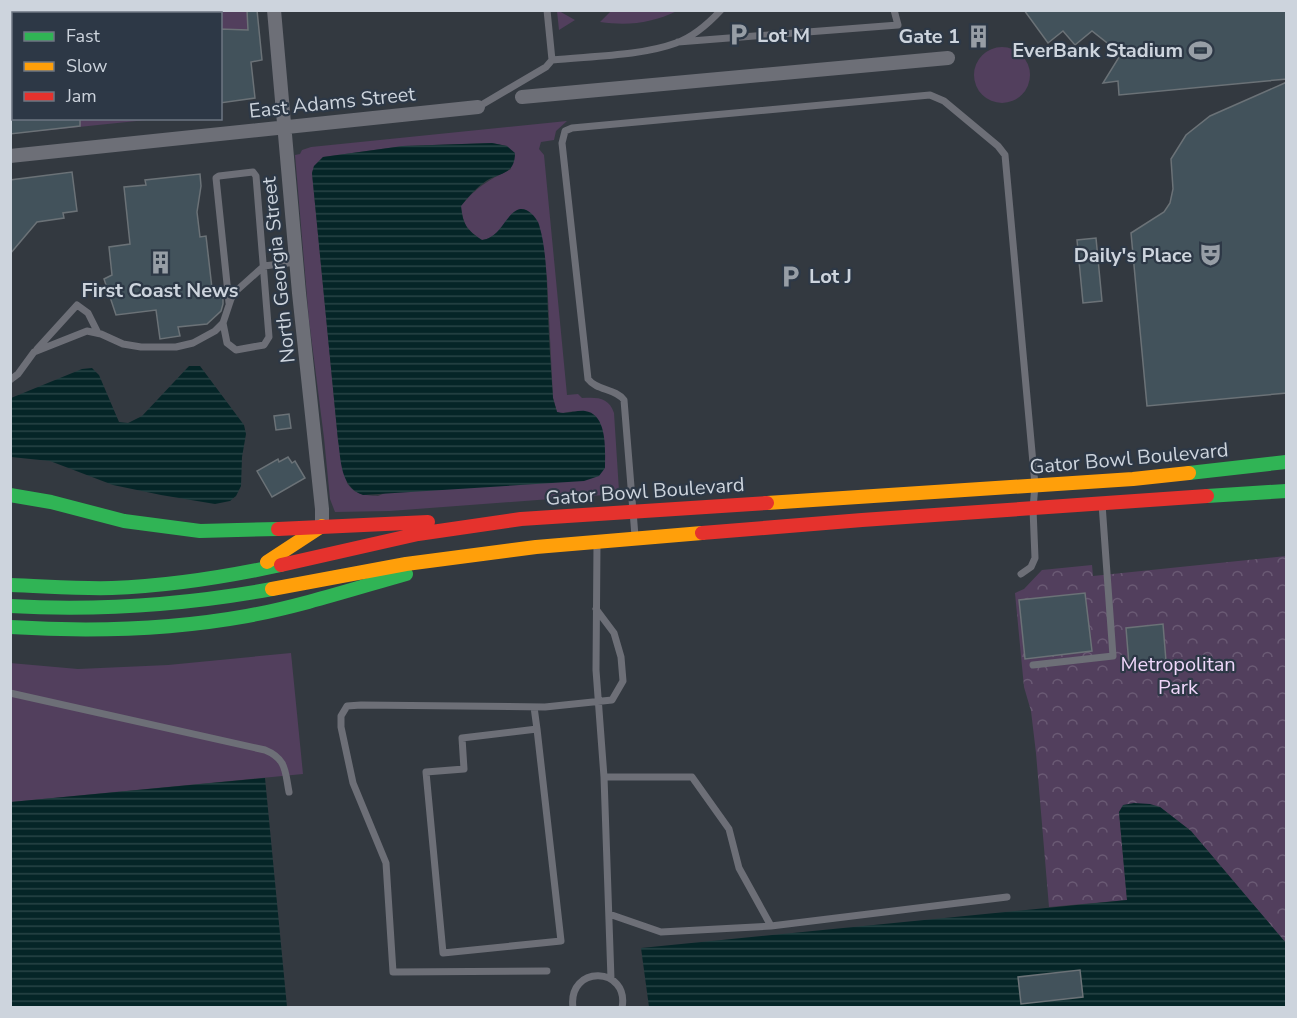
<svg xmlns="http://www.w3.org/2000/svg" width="1297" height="1018" font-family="'Nunito Sans',sans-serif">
  <defs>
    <pattern id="park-crowns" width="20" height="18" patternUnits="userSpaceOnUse" patternTransform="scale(1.5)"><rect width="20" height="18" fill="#523f5d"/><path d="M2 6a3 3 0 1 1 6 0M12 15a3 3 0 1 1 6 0" fill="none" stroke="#6a5a74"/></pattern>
    <pattern id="water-rules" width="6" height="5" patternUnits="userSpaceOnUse" patternTransform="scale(1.5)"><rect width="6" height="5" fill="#052527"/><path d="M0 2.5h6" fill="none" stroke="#284446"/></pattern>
  </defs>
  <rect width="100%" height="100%" fill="#333940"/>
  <path fill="#523f5d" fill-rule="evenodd" d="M 10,11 L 257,11 L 262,60 L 251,62 L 255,98 L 221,103 L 220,14 L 14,14 L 14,118 L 156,119 L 11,134 Z
    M 557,11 L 559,11 L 575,20 L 559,30 Z
    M 611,11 L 611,10 L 677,11 C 652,23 629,26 600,22 Z
    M974 75a28 28 0 1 1 56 0a28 28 0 1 1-56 0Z
    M 567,121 L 556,131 L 554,140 L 541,142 L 539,149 L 544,155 L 567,395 L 578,394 L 582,398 C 597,397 609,397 614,413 L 619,491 L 617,494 L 390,511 L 335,512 L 330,499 L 324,438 L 309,320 L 295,155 L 300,154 L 302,150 L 311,147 ZM 492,143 L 507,146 L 511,169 C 490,179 475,188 461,206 C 463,225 467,230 482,240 C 496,238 505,224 513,213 L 538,222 L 547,278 L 553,398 L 557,412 L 562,413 L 575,411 L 378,496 C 364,495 355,495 347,483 L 338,440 L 312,173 L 314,166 L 323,157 L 403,146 Z
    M 291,653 L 303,774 L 11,802 L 10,663 L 78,669 L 168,665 Z"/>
  <path fill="url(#park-crowns)" d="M 1286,556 L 1286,943 L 1191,831 L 1160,807 L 1119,812 L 1127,900 L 1049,907 L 1036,753 L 1031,711 L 1024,687 L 1015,593 L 1024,589 L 1042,570 L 1092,565 L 1093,576 Z"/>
  <path fill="url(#water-rules)" d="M 492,143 L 507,146 L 515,153 C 515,175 500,172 486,181 C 476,188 468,197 461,206 C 463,225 467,230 482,240 C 501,238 506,212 520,209 C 528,208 535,216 538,222 C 547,246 547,289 548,314 C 549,342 551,370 553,398 L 557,412 C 566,415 576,410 585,411 C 608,414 605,451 605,468 L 599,476 L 584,481 L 363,495 C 340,487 341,460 338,440 L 312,173 L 314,166 L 323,157 L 403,146 Z
    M 189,366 L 200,366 L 244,425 L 246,434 L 242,457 L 241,486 L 236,496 L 230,501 L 215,504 L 161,495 L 113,485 L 50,461 L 11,457 L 11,398 L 82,369 L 92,368 L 99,375 L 119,422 L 128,423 L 142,416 Z
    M 265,778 L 287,1007 L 11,1007 L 11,802 Z
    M 1134,803 L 1150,804 L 1160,807 L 1191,831 L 1286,943 L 1286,1007 L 649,1007 L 641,948 L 1127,900 L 1119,812 L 1123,805 Z"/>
  <path fill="#42525b" stroke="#6b7277" stroke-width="1.5" d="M 247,10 L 257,10 L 262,60 L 251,62 L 255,98 L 220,103 L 220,29 L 248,30 Z
    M 1024,10 L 1287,10 L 1287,79 L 1119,95 L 1118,81 L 1103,83 L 1121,54 L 1092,31 L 1075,45 L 1063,31 L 1048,43 Z
    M 1287,82 L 1287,393 L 1147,406 L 1131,233 L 1164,212 L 1170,203 L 1173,189 L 1171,159 L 1186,135 L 1210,116 Z
    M 10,118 L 80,118 L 80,126 L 10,134 Z
    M 72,172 L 77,211 L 63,213 L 64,218 L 37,222 L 10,254 L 10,180 Z
    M 200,174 L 201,186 L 197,212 L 200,237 L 206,236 L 213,297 L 223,296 L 223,304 L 221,311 L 207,324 L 178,327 L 180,336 L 160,339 L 156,310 L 116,315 L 104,279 L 112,275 L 109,247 L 130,244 L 124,187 L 146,185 L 145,180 Z
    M 1096,238 L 1102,301 L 1083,303 L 1077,240 Z
    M 289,414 L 291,428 L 276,430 L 274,416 Z
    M 288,457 L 292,463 L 295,461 L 305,478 L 272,497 L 257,471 L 278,459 L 279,462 Z
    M 1085,593 L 1092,651 L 1025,659 L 1019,600 Z
    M 1163,624 L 1166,661 L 1129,665 L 1126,628 Z
    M 1080,970 L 1083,997 L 1021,1004 L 1018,977 Z"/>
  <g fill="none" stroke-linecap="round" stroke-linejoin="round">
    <path stroke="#6d6f77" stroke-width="7" d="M 678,42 L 898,25 L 894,10
      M 552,60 C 590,56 641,56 676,43 C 693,37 709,23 721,10
      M 478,107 L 546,67 L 552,60 L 547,10
      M 223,323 L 227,343 L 236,350 L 264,345 L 269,337 L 256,176 L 253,172 L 219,176 L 216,178 L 229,303
      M 37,349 L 77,305 L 88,313 L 98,333
      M 10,380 L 18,374 L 34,352 L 87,331 L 101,334 L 123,344 L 141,347 L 176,347 L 193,343 L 215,331 L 223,323 L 231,299 L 235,292 L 264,266 L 296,262
      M 635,536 L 624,400 C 615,388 597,391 588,379 L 562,143 L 565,131 L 572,128 L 930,95 L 944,101 L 998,146 L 1005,155 L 1035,485 L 1033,509 L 1035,558 L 1031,567 L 1021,574
      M 597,544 L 596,670 L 604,777 L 611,979
      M 1033,665 L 1113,656 L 1102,504
      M 10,693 L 265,750 C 287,759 285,772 289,792
      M 534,707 L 537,729 L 561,941 L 443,953 L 426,772 L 464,769 L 462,738 L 537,729
      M 604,777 L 692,777 L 729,829 L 739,868 L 771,926 L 1007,897
      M 609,914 L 661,932 L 771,926
      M 547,971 L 393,972 L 386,863 L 353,783 L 341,727 L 341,716 L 347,706 L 361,705 L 545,707 L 612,700 L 623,681 L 621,657 L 614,633 L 596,609
      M 573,1008 C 567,964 630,966 622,1008"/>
    <path stroke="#6d6f77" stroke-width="14" d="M 274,10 L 299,293 L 322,509 L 322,526
      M 522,97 L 948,58
      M 10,156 L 478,107"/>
    <path stroke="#30b455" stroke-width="14" d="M 1189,473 L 1286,462
      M 10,495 L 51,502 L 124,521 L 200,531 L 278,529
      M 1207,496 L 1286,491
      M 10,585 C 44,586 78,589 112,588 C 169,586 225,577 281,565
      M 10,606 C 99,611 184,605 272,589
      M 10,627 C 89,632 169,630 247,616 C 301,606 353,589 406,574"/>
    <path stroke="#ff9f0a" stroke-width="14" d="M 767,503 L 1133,479 L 1189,473
      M 267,562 L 322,526
      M 272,589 L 406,564 L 536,547 L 702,533"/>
    <path stroke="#e5322d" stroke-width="14" d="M 278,529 L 428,522
      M 702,533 L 862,520 L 1207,496
      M 281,565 L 418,534 L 521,519 L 767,503"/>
  </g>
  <defs>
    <symbol id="parking-bare" viewBox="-9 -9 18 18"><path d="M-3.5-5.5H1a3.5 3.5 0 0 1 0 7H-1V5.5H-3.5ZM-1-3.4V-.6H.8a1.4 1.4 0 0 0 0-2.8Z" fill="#979ea6" stroke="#2d3846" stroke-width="2.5" paint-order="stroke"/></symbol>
    <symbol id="building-bare" viewBox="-9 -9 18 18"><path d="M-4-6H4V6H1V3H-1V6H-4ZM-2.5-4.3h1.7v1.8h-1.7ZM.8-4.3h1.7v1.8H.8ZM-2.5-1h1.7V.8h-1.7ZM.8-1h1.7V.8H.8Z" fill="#979ea6" stroke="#2d3846" stroke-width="2.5" paint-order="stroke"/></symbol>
    <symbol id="stadium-bare" viewBox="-9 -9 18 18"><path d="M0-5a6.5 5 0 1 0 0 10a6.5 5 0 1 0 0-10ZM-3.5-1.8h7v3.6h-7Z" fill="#979ea6" stroke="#2d3846" stroke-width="2.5" paint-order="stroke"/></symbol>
    <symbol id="theatre-bare" viewBox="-9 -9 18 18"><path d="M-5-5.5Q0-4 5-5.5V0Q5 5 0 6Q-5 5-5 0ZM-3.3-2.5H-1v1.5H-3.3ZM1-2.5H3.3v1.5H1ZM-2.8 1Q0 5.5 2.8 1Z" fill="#979ea6" stroke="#2d3846" stroke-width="2.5" paint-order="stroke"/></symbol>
  </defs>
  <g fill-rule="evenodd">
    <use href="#parking-bare" x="722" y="18" width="33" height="33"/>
    <use href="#building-bare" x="962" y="20" width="33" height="33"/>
    <use href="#stadium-bare" x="1184" y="34" width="33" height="33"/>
    <use href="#theatre-bare" x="1194" y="238" width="33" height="33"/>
    <use href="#building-bare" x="144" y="246" width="33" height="33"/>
    <use href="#parking-bare" x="774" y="260" width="33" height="33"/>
  </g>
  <g text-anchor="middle" stroke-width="4.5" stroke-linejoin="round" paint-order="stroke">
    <g font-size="20" font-weight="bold" fill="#cdd4dd" stroke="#2d3846" text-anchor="end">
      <text x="757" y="42" text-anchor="start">Lot M</text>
      <text x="960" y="43">Gate 1</text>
      <text x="1183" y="57">EverBank Stadium</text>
      <text x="1192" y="262">Daily's Place</text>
      <text x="809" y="283" text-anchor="start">Lot J</text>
      <text x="160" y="297" text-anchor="middle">First Coast News</text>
    </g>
    <g font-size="20" fill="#cdd4dd" stroke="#2d3846">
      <text transform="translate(332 102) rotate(-6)" y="7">East Adams Street</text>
      <text transform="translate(278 270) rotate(-96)" y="7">North Georgia Street</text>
      <text transform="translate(1129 458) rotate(-5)" y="7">Gator Bowl Boulevard</text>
      <text transform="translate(645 491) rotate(-4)" y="7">Gator Bowl Boulevard</text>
    </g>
    <g font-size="20" fill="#efd7fa" stroke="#2d3846">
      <text x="1178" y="671">Metropolitan<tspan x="1178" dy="23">Park</tspan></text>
    </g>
  </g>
  <rect width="1297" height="1018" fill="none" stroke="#cdd4dd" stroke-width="24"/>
  <rect x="12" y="12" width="210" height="108" fill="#2d3846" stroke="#6d7682" stroke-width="1.5"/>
  <rect x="24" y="32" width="30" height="9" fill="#30b455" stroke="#6d7682" stroke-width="1.5"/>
  <text x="66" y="42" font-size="18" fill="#cdd4dd">Fast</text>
  <rect x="24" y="62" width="30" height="9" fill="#ff9f0a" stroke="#6d7682" stroke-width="1.5"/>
  <text x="66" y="72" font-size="18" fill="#cdd4dd">Slow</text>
  <rect x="24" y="92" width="30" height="9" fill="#e5322d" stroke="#6d7682" stroke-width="1.5"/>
  <text x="66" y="102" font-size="18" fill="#cdd4dd">Jam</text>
</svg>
